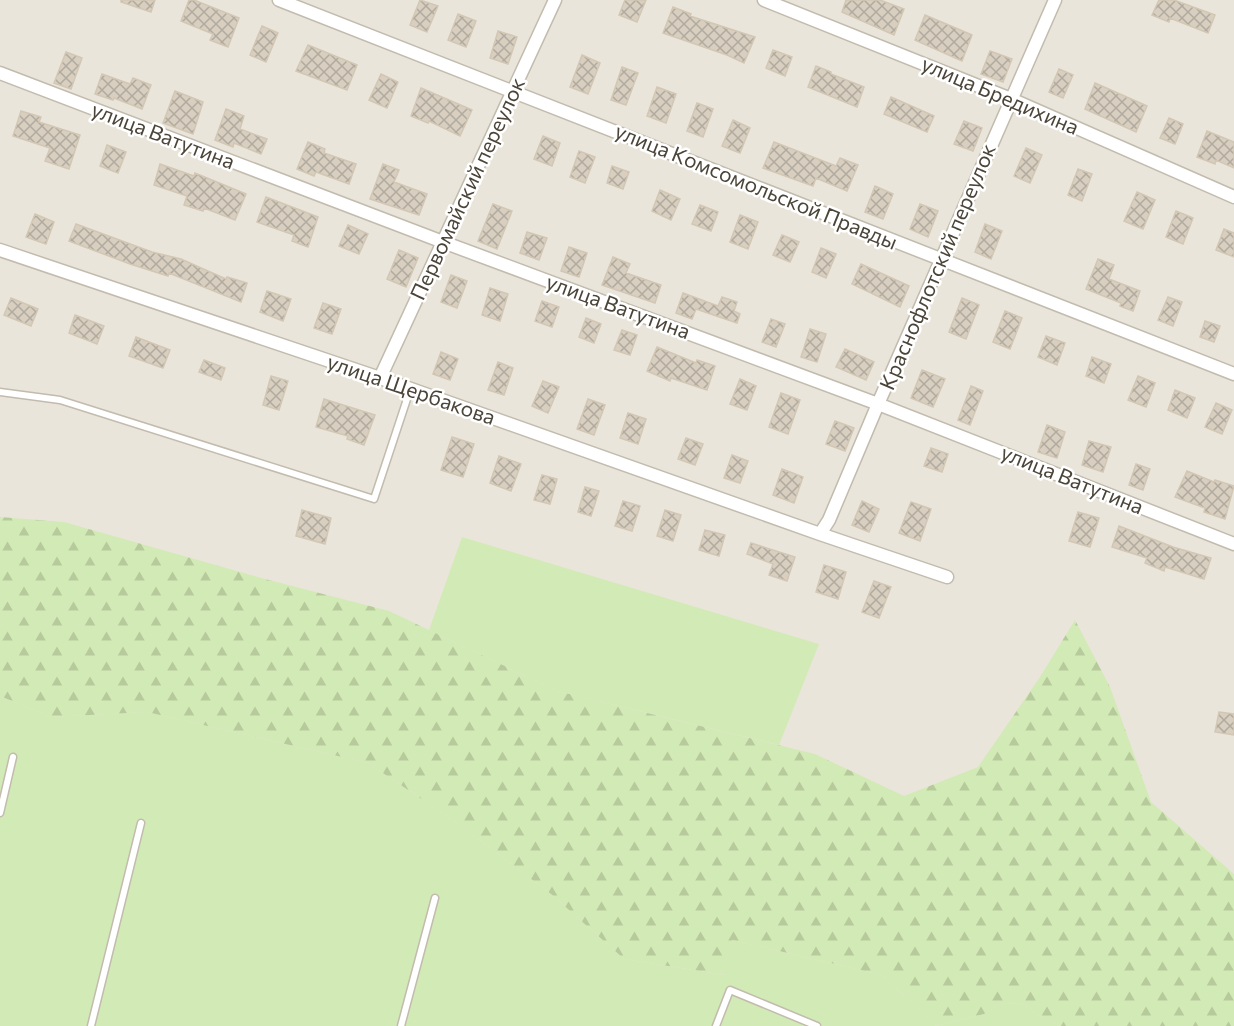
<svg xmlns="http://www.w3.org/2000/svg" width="1234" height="1026" font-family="Commissioner,sans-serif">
  <defs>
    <pattern id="forest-firs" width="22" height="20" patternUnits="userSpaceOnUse" patternTransform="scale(1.5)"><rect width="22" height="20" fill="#d2eab5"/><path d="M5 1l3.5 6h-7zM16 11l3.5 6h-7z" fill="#b6ca9c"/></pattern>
    <pattern id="building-cross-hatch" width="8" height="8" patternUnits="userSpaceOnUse" patternTransform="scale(1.5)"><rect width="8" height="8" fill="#d8cfc1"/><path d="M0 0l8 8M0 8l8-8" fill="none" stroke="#b1aa9e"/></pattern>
  </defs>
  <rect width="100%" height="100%" fill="#f6f3ec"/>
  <path fill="#eae5da" d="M 0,0 L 1234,0 L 1234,1026 L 0,1026 Z"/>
  <path fill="#d2eab5" d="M 462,537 L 819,644 L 779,745 L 557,691 L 429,630 Z
    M 0,696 L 51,717 L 147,712 L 368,763 L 460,825 L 551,894 L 624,959 L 724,975 L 732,940 L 882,975 L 936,1026 L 0,1026 Z
    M 1002,1003 L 1023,1004 L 1042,1018 L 1053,1021 L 1059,1026 L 936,1026 L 984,1014 Z"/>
  <path fill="url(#forest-firs)" d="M 0,517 L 64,522 L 265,579 L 389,611 L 557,691 L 815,754 L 904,796 L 978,767 L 1040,677 L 1075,620 L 1110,687 L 1151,802 L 1234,874 L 1234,1026 L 1059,1026 L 1053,1021 L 1042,1018 L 1023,1004 L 1002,1003 L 984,1014 L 936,1026 L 882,975 L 732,940 L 725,975 L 624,959 L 551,894 L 460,825 L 368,763 L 147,712 L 51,717 L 0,696 Z"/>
  <path fill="url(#building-cross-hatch)" stroke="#d3c7b4" stroke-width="1.5" d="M 121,0 L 155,0 L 151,12 L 121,2 Z
    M 189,0 L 194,0 L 239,18 L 228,47 L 210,40 L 213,34 L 181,21 Z
    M 420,0 L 438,6 L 427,32 L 410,25 Z
    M 625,0 L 646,0 L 637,22 L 619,15 Z
    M 846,0 L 880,0 L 904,9 L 894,35 L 842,12 Z
    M 1159,0 L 1174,0 L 1215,15 L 1208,33 L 1170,18 L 1169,22 L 1152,15 Z
    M 673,7 L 691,14 L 690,16 L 755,37 L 744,63 L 727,55 L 663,33 Z
    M 458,14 L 476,21 L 466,47 L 448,40 Z
    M 925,15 L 972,35 L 962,61 L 915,40 Z
    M 262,26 L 278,33 L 266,62 L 250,55 Z
    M 498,31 L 517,37 L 508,64 L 490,58 Z
    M 308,45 L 357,65 L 347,90 L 296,71 Z
    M 773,50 L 792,57 L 785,76 L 766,68 Z
    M 990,51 L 1012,59 L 1003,82 L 981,74 Z
    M 66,52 L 82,58 L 71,89 L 54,83 Z
    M 582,55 L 600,63 L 588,94 L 570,87 Z
    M 816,66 L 831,72 L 831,74 L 864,87 L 857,107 L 808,87 Z
    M 622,67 L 638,73 L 626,105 L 611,100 Z
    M 1059,69 L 1073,75 L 1063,98 L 1049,92 Z
    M 102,74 L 130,84 L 133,78 L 151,85 L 142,109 L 114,98 L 113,100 L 95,94 Z
    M 381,74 L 398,82 L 387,108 L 369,100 Z
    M 1095,83 L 1147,106 L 1136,132 L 1085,109 Z
    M 657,87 L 676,94 L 666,123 L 647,116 Z
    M 421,88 L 472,110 L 460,136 L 429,121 L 428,123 L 411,116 Z
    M 175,91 L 203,102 L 193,134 L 163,123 Z
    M 891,97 L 934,116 L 927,132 L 884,114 Z
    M 697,103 L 713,109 L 703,137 L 687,131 Z
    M 226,109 L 244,116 L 240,129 L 267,139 L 261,154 L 234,143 L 233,147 L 215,140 Z
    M 21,111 L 41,117 L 39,122 L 80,135 L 69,169 L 45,161 L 50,148 L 13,136 Z
    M 1169,118 L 1183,124 L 1175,144 L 1160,138 Z
    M 733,120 L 750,128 L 740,153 L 722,146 Z
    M 964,121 L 982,128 L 973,151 L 954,144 Z
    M 1207,131 L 1234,142 L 1234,168 L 1216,160 L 1215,164 L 1197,157 Z
    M 543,136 L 560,143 L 552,166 L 534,159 Z
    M 308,142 L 325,149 L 324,153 L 356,164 L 349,184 L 316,172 L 314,176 L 297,169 Z
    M 774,142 L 836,166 L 840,158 L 858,165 L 847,191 L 816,178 L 813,186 L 763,168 Z
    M 107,145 L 126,152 L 118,173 L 100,166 Z
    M 1026,148 L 1042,155 L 1030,183 L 1014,176 Z
    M 579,151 L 595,157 L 585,183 L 570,177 Z
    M 160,164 L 194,176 L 195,173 L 246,194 L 235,220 L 204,208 L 203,211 L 184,205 L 187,196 L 154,185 Z
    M 383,164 L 399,170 L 394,182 L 427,194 L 419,215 L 370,199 Z
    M 612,166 L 629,172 L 623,189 L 607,183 Z
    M 1078,169 L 1092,174 L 1082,201 L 1068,195 Z
    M 875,186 L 893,194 L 883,219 L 865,212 Z
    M 660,190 L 680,199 L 671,220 L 652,211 Z
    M 1137,192 L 1155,200 L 1143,229 L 1124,221 Z
    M 266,197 L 318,217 L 308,247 L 292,241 L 294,235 L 257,222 Z
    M 493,204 L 512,211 L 497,249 L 478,241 Z
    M 920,204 L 938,211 L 928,237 L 910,229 Z
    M 700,205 L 718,212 L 711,231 L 692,224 Z
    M 1176,211 L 1193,218 L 1183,244 L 1166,237 Z
    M 35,214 L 54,222 L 46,244 L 26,237 Z
    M 740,215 L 758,222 L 748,249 L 730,242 Z
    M 76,224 L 152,252 L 181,259 L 226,279 L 227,277 L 247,283 L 241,302 L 169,273 L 168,276 L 130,264 L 69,241 Z
    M 985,224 L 1002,231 L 991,259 L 975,252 Z
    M 348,225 L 368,234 L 359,254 L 339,246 Z
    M 1224,229 L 1234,233 L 1234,257 L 1216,250 Z
    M 527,232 L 547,238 L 539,260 L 520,253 Z
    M 782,235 L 799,242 L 790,262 L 773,255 Z
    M 569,247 L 587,253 L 579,277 L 561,271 Z
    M 821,248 L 836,254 L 826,278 L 812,272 Z
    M 399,250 L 418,258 L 406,287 L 387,279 Z
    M 613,257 L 630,264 L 626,273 L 661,285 L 655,303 L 602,285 Z
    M 1098,259 L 1114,265 L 1109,279 L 1140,291 L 1133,311 L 1120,306 L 1121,303 L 1086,289 Z
    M 861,264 L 909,286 L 900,307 L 852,284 Z
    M 451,275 L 467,281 L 457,308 L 441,302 Z
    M 490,288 L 508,294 L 500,321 L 482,315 Z
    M 267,291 L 291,299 L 283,321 L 260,312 Z
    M 683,293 L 718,306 L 722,297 L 737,302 L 734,311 L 740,314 L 737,323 L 696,309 L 692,319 L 676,313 Z
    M 1168,297 L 1182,302 L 1173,326 L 1158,320 Z
    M 11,298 L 38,309 L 31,326 L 4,315 Z
    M 962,298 L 979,305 L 966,339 L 949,332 Z
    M 542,301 L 559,307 L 552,327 L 535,321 Z
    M 323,303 L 341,309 L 332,334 L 314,328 Z
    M 1005,311 L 1022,318 L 1010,349 L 993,342 Z
    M 75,315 L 104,326 L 97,344 L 69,333 Z
    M 586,318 L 601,324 L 594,343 L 579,337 Z
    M 771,319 L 785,324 L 776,347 L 762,342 Z
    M 1205,321 L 1220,326 L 1214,342 L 1200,337 Z
    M 810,329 L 826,334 L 817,362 L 801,357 Z
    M 622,330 L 637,335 L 630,355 L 614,350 Z
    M 1046,336 L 1065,343 L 1057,365 L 1038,357 Z
    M 136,337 L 170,350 L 163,368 L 129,356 Z
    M 657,347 L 696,363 L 697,360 L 715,366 L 707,390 L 671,378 L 670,381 L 647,371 Z
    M 845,349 L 874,362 L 866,380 L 836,367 Z
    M 441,352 L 458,359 L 450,380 L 433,374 Z
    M 1092,357 L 1111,364 L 1104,383 L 1086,376 Z
    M 204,360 L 225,368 L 221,380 L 199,372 Z
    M 498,362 L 513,368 L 504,395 L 488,390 Z
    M 922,370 L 945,379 L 933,407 L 911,398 Z
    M 271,376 L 288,381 L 279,410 L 263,405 Z
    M 1138,376 L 1155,383 L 1146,407 L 1128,400 Z
    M 740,379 L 756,386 L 747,410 L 730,404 Z
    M 543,381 L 559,387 L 548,413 L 532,406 Z
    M 971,386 L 983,391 L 970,425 L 958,420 Z
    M 1175,390 L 1195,398 L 1187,418 L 1168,410 Z
    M 781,393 L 800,400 L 788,434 L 769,427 Z
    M 324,399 L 375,415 L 364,445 L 347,439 L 348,436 L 316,427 Z
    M 588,399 L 605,405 L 594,435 L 577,429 Z
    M 1216,403 L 1232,410 L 1222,434 L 1205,427 Z
    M 628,413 L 646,419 L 638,444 L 620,438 Z
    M 835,421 L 854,428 L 845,451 L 826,444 Z
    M 1047,425 L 1065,432 L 1057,458 L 1038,452 Z
    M 452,437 L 474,444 L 463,477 L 441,470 Z
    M 686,438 L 703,444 L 695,465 L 678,459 Z
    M 1089,441 L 1111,447 L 1103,472 L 1082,465 Z
    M 931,448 L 948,454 L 942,472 L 924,466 Z
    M 732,455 L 748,461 L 740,483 L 724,478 Z
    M 499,456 L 521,464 L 511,491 L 490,483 Z
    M 1136,464 L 1150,469 L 1143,490 L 1129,485 Z
    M 782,469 L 803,477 L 794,503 L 773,495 Z
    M 1187,471 L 1214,482 L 1215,480 L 1234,486 L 1225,519 L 1204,512 L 1205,508 L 1175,497 Z
    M 542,475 L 557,479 L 550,504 L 534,500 Z
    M 585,487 L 599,491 L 591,516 L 578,512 Z
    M 623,501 L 640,506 L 632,531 L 615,526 Z
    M 862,501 L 879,509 L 869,532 L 852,525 Z
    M 911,502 L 931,509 L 920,541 L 899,533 Z
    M 302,510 L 331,518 L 325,544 L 296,536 Z
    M 665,510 L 681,515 L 673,541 L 657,536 Z
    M 1078,512 L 1099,518 L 1090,547 L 1069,541 Z
    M 1119,526 L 1173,547 L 1211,558 L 1204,579 L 1165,567 L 1164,571 L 1145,563 L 1147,558 L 1112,547 Z
    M 705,530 L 725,535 L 719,556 L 699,550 Z
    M 751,543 L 795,557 L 787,581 L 769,575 L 773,564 L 747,554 Z
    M 824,565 L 846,572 L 838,599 L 816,592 Z
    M 874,581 L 891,587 L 879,618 L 862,612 Z
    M 1219,712 L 1234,714 L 1234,735 L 1215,732 Z"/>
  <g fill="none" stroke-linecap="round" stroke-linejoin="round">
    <defs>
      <path id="service" d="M 0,392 L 60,400 L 374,499 L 410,390
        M 0,813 L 13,757
        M 91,1026 L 141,823
        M 401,1026 L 435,898
        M 716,1026 L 730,990 L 817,1026"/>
      <path id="minor" d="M 279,0 C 598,123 915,251 1234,374
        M 764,0 L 1011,99 L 1234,197
        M 0,73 L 443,242 L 878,404 L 1234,544
        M 0,250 L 380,378 L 820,534 L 947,577
        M 380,378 L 555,0
        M 820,534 L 829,520 L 878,404 L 1055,0"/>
    </defs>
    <use href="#service" stroke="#c2bbae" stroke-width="9"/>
    <use href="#minor" stroke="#c2bbae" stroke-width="15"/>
    <use href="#service" stroke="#fff" stroke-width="6"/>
    <use href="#minor" stroke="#fff" stroke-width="12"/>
  </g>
  <g text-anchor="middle" stroke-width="5" stroke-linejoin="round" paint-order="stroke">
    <g font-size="21" fill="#4b4439" stroke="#fff">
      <text transform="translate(1000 96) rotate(23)" y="7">улица Бредихина</text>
      <text transform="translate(163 136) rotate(21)" y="7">улица Ватутина</text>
      <text transform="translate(756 187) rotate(22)" y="7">улица Комсомольской Правды</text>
      <text transform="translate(468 189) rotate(-65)" y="7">Первомайский переулок</text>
      <text transform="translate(938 267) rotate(-67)" y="7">Краснофлотский переулок</text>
      <text transform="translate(618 307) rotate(20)" y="7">улица Ватутина</text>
      <text transform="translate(411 390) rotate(19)" y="7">улица Щербакова</text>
      <text transform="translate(1072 480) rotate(22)" y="7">улица Ватутина</text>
    </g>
  </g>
</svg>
